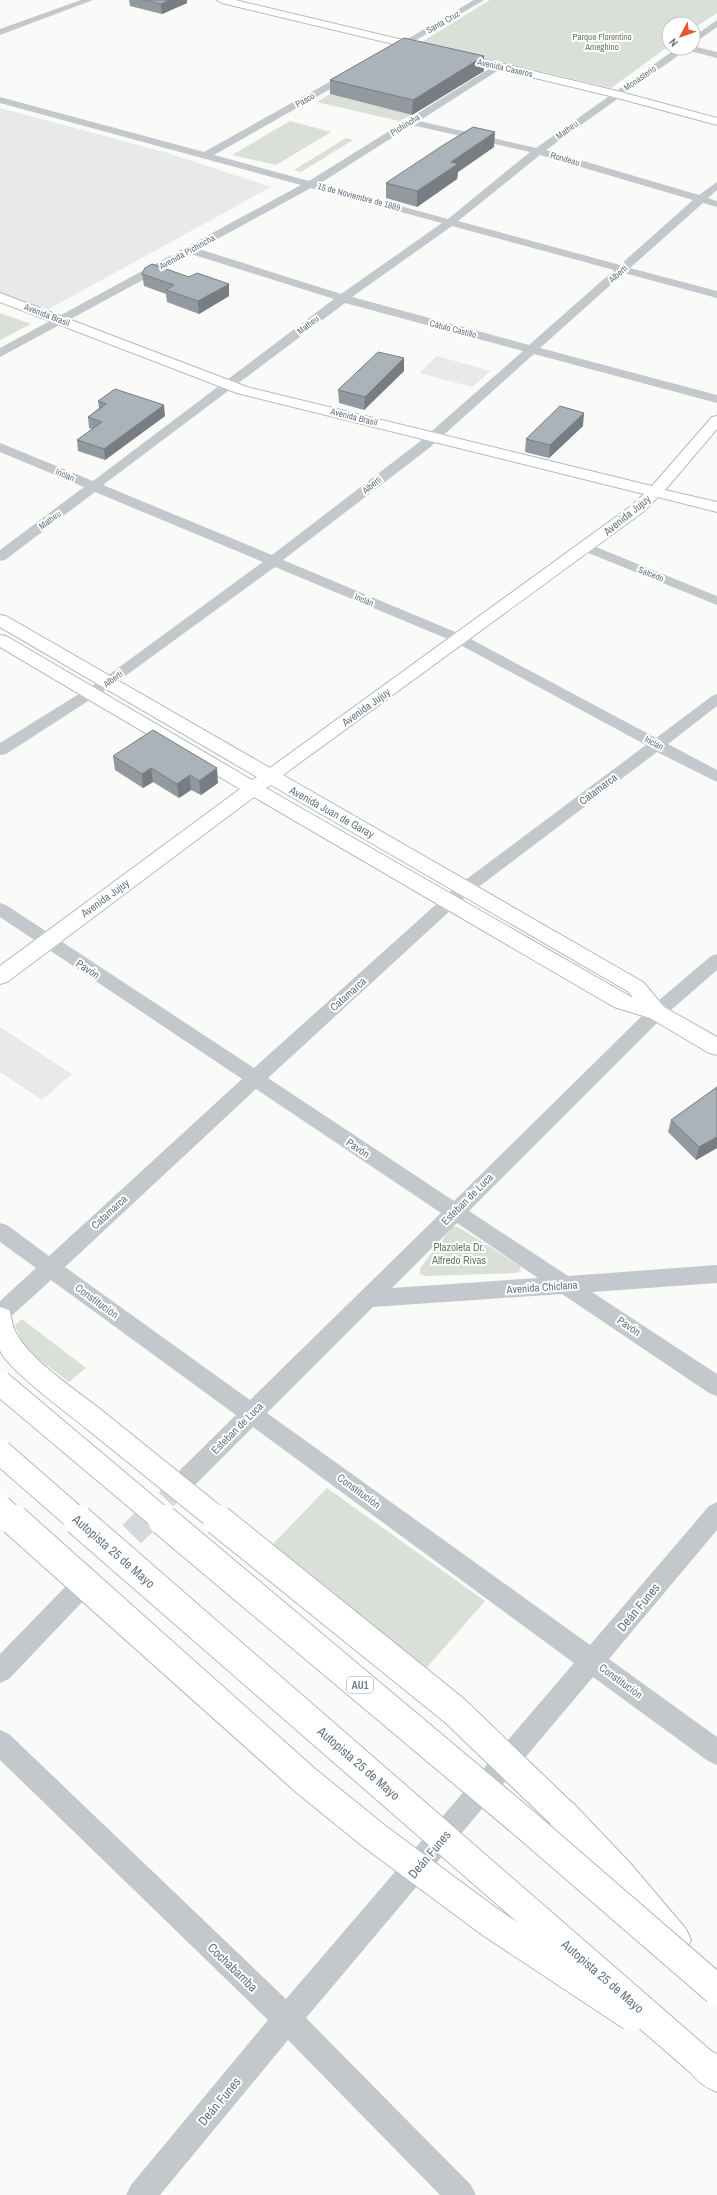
<svg xmlns="http://www.w3.org/2000/svg" width="717" height="2195" font-family="'Archivo Narrow',sans-serif">
  <rect width="100%" height="100%" fill="#fafaf8"/>
  <path fill="#e8e9e9" d="M 0,108 L 168,153 L 271,187 L 47,310 L 0,293 Z
    M 437,356 L 491,371 L 472,387 L 419,373 Z
    M 0,1027 L 72,1074 L 42,1100 L 0,1072 Z"/>
  <path fill="#dadfd7" d="M 490,0 L 717,0 L 717,13 L 693,29 L 693,24 L 669,24 L 669,46 L 611,88 L 420,43 Z
    M 330,94 L 412,115 L 399,121 L 317,102 Z
    M 290,121 L 331,132 L 276,165 L 232,155 Z
    M 346,138 L 353,140 L 301,172 L 294,170 Z
    M 0,313 L 31,324 L 0,340 Z
    M 453,1226 L 460,1228 L 520,1266 L 521,1271 L 515,1273 L 426,1276 L 420,1274 L 420,1268 Z
    M 22,1319 L 86,1368 L 69,1382 L 24,1348 L 15,1325 Z
    M 327,1488 L 485,1601 L 421,1674 L 271,1546 Z"/>
  <g fill="none" stroke-linecap="round" stroke-linejoin="round">
    <path stroke="#d5d9db" stroke-width="20" stroke-dasharray="20 10" stroke-linecap="butt" d="M 145,1521 L 188,1477"/>
    <path stroke="#d5d9db" stroke-width="26" stroke-dasharray="26 13" stroke-linecap="butt" d="M 77,1590 L 146,1520"/>
    <defs>
      <path id="major" d="M 217,0 L 235,0 L 617,91 L 717,118 L 717,125 L 614,97 L 222,3 Z
        M 0,293 L 247,387 L 652,486 L 712,417 L 717,416 L 717,429 L 665,490 L 717,502 L 717,512 L 658,497 L 643,512 L 283,775 L 643,982 L 664,1007 L 717,1037 L 717,1055 L 709,1053 L 650,1018 L 614,1007 L 254,797 L 7,982 L 0,984 L 0,966 L 240,789 L 0,647 L 0,635 L 6,636 L 252,780 L 257,777 L 0,627 L 0,615 L 6,616 L 270,768 L 631,506 L 644,494 L 237,393 L 0,302 ZM 271,785 L 629,992 L 633,998 L 266,788 Z"/>
      <path id="highway" d="M 0,1307 L 9,1310 C 12,1317 12,1326 16,1333 C 30,1360 76,1390 100,1409 L 104,1417 L 100,1425 L 91,1428 L 82,1425 C 67,1413 4,1366 0,1350 C 0,1337 0,1320 0,1307 Z
        M 561,1798 L 572,1802 L 630,1863 L 686,1929 L 691,1940 L 686,1951 L 675,1956 L 664,1951 L 608,1885 L 550,1824 L 546,1813 L 550,1802 Z
        M 701,2046 L 717,2054 L 717,2092 C 702,2086 691,2077 685,2062 L 689,2050 Z"/>
    </defs>
    <use href="#major" stroke="#b5babe" stroke-width="2"/>
    <use href="#highway" stroke="#b4b9bd" stroke-width="2"/>
    <path fill="#c3c8cc" fill-rule="evenodd" d="M 81,0 L 93,0 L 0,35 L 0,29 Z
      M 474,0 L 484,0 L 393,54 L 390,55 L 385,52 Z
      M 717,20 L 717,27 L 693,44 L 693,37 Z
      M 693,46 L 717,52 L 717,58 L 686,50 L 546,150 L 699,195 L 717,182 L 717,190 L 708,198 L 717,201 L 717,207 L 703,203 L 630,268 L 717,291 L 717,298 L 624,273 L 540,348 L 717,395 L 717,403 L 534,354 L 428,449 L 283,560 L 465,636 L 656,738 L 712,696 L 717,694 L 717,706 L 668,744 L 717,770 L 717,782 L 657,752 L 464,898 L 268,1078 L 454,1201 L 651,1007 L 711,956 L 717,954 L 717,970 L 663,1017 L 469,1211 L 568,1276 L 717,1265 L 717,1283 L 592,1292 L 717,1374 L 717,1396 L 709,1393 L 562,1294 L 373,1307 L 267,1413 L 590,1645 L 709,1506 L 717,1502 L 717,1530 L 609,1659 L 717,1737 L 717,1765 L 708,1761 L 593,1677 L 306,2018 L 471,2185 L 476,2195 L 440,2195 L 288,2040 L 160,2195 L 126,2195 L 131,2185 L 268,2020 L 0,1760 L 0,1730 L 9,1734 L 286,1999 L 574,1663 L 253,1427 L 196,1484 L 188,1487 L 180,1484 L 177,1477 L 180,1470 L 236,1415 L 51,1280 L 7,1320 L 0,1323 L 0,1301 L 36,1268 L 0,1242 L 0,1223 L 7,1225 L 49,1256 L 242,1079 L 0,917 L 0,903 L 6,905 L 254,1068 L 452,890 L 646,745 L 455,642 L 275,567 L 113,685 L 6,754 L 0,755 L 0,743 L 103,679 L 263,562 L 95,492 L 5,560 L 0,561 L 0,550 L 84,487 L 0,452 L 0,443 L 93,481 L 334,299 L 191,254 L 0,357 L 0,348 L 301,185 L 0,103 L 0,97 L 204,152 L 349,71 L 355,71 L 355,75 L 214,155 L 309,181 L 497,64 L 503,64 L 505,66 L 419,121 L 536,148 L 677,48 L 693,48 ZM 412,125 L 530,152 L 448,219 L 319,184 ZM 540,155 L 693,200 L 620,265 L 458,221 ZM 311,188 L 442,223 L 341,294 L 199,249 ZM 452,226 L 614,270 L 529,345 L 352,297 ZM 345,303 L 523,351 L 418,443 L 272,555 L 103,485 ZM 256,1089 L 441,1213 L 250,1400 L 65,1267 ZM 457,1223 L 538,1278 L 392,1288 Z
      M 586,543 L 717,596 L 717,605 L 581,550 L 579,547 Z
      M 76,1581 L 84,1584 L 88,1592 L 84,1600 L 9,1679 L 0,1683 L 0,1654 L 68,1584 Z"/>
    <use href="#major" fill="#fff" fill-rule="evenodd"/>
    <use href="#highway" fill="#fff" fill-rule="evenodd"/>
    <defs>
      <path id="highway-bridge-far1" d="M 0,1383 L 164,1521
        M 91,1417 L 220,1521
        M 0,1452 L 79,1521
        M 0,1507 L 15,1521"/>
      <path id="highway-bridge" d="M 14,1520 L 305,1780 L 374,1836 L 490,1922 L 632,2016
        M 78,1520 L 701,2062
        M 163,1520 L 524,1823 L 717,1990
        M 218,1520 L 455,1711 L 561,1813"/>
    </defs>
    <use href="#highway-bridge-far1" stroke="#b4b9bd" stroke-width="26" stroke-linecap="butt"/>
    <use href="#highway-bridge" stroke="#b4b9bd" stroke-width="32" stroke-linecap="butt"/>
    <use href="#highway-bridge-far1" stroke="#fff" stroke-width="24"/>
    <use href="#highway-bridge" stroke="#fff" stroke-width="30"/>
  </g>
  <path fill="#929a9f" d="M 129,0 L 187,0 L 187,3 L 162,14 L 130,6 Z
    M 484,56 L 484,71 L 412,115 L 330,94 L 330,80 Z
    M 494,147 L 458,172 L 457,179 L 417,207 L 386,198 L 386,183 Z
    M 142,274 L 229,296 L 199,314 L 167,302 L 166,294 L 144,286 Z
    M 404,371 L 364,410 L 339,403 L 338,390 Z
    M 98,401 L 165,416 L 105,460 L 78,451 L 77,440 L 92,429 L 89,428 L 88,417 L 99,408 Z
    M 583,426 L 549,458 L 525,452 L 526,439 Z
    M 113,756 L 218,783 L 201,795 L 191,790 L 179,798 L 153,782 L 143,788 L 115,770 Z
    M 717,1087 L 717,1148 L 696,1160 L 668,1132 L 671,1120 Z"/>
  <path fill="#777d82" d="M 169,0 L 187,0 L 187,3 L 162,14 L 161,4 Z
    M 484,56 L 484,71 L 412,115 L 413,100 Z
    M 495,132 L 494,147 L 458,172 L 457,179 L 417,207 L 417,191 L 451,162 Z
    M 229,284 L 229,296 L 199,314 L 198,301 Z
    M 404,358 L 404,371 L 364,410 L 365,397 Z
    M 164,405 L 165,416 L 105,460 L 104,449 Z
    M 584,413 L 583,426 L 549,458 L 550,445 Z
    M 151,768 L 153,782 L 143,788 L 142,774 Z
    M 217,768 L 218,783 L 201,795 L 199,781 Z
    M 190,775 L 191,790 L 179,798 L 177,784 Z
    M 717,1137 L 717,1148 L 696,1160 L 699,1147 Z"/>
  <path fill="#aab3b9" stroke="#777d82" d="M 145,0 L 169,0 L 161,4 Z
    M 404,38 L 484,56 L 413,100 L 330,80 Z
    M 473,127 L 495,132 L 451,162 L 458,164 L 417,191 L 386,183 L 442,146 Z
    M 152,264 L 189,277 L 197,273 L 229,284 L 198,301 L 166,290 L 174,285 L 142,274 L 145,268 Z
    M 378,352 L 404,358 L 365,397 L 338,390 Z
    M 115,389 L 164,405 L 104,449 L 77,440 L 102,422 L 88,417 L 106,404 L 98,401 Z
    M 560,406 L 584,413 L 550,445 L 526,439 Z
    M 153,730 L 217,768 L 199,781 L 190,775 L 177,784 L 151,768 L 142,774 L 113,756 Z
    M 717,1087 L 717,1137 L 699,1147 L 671,1120 Z"/>
  <g text-anchor="middle" stroke-width="4" stroke-linejoin="round" paint-order="stroke">
    <g font-size="9" fill="#657683" stroke="#fff">
      <text transform="translate(443 22) rotate(-30)" y="3">Santa Cruz</text>
      <text transform="translate(505 68) rotate(13)" y="3">Avenida Caseros</text>
      <text transform="translate(640 78) rotate(-35)" y="3">Monasterio</text>
      <text transform="translate(305 100) rotate(-29)" y="3">Pasco</text>
      <text transform="translate(405 125) rotate(-32)" y="3">Pichincha</text>
      <text transform="translate(567 130) rotate(-36)" y="3">Matheu</text>
      <text transform="translate(565 159) rotate(16)" y="3">Rondeau</text>
      <text transform="translate(359 197) rotate(15)" y="3">15 de Noviembre de 1889</text>
      <text transform="translate(187 252) rotate(-29)" y="3">Avenida Pichincha</text>
      <text transform="translate(618 274) rotate(-41)" y="3">Alberti</text>
      <text transform="translate(47 315) rotate(21)" y="3">Avenida Brasil</text>
      <text transform="translate(308 325) rotate(-37)" y="3">Matheu</text>
      <text transform="translate(453 329) rotate(15)" y="3">Cátulo Castillo</text>
      <text transform="translate(354 417) rotate(14)" y="3">Avenida Brasil</text>
      <text transform="translate(65 475) rotate(23)" y="3">Inclán</text>
      <text transform="translate(372 485) rotate(-38)" y="3">Alberti</text>
      <text transform="translate(50 520) rotate(-36)" y="3">Matheu</text>
      <text transform="translate(651 574) rotate(22)" y="3">Salcedo</text>
      <text transform="translate(364 600) rotate(22)" y="3">Inclán</text>
      <text transform="translate(113 679) rotate(-36)" y="3">Alberti</text>
      <text transform="translate(654 743) rotate(28)" y="3">Inclán</text>
    </g>
    <g font-size="9" fill="#687a64" stroke="#fff">
      <text x="602" y="40">Parque Florentino<tspan x="602" dy="10">Ameghino</tspan></text>
    </g>
    <rect fill="#fff" stroke="#939fa8" stroke-width="1" x="347" y="1677" width="26" height="16" rx="3"/>
    <g font-size="10" font-weight="bold" fill="#657683">
      <text x="360" y="1689">AU1</text>
    </g>
    <g font-size="11" fill="#657683" stroke="#fff">
      <text transform="translate(627 515) rotate(-39)" y="4">Avenida Jujuy</text>
      <text transform="translate(366 707) rotate(-36)" y="4">Avenida Jujuy</text>
      <text transform="translate(598 789) rotate(-37)" y="4">Catamarca</text>
      <text transform="translate(332 812) rotate(29)" y="4">Avenida Juan de Garay</text>
      <text transform="translate(105 898) rotate(-36)" y="4">Avenida Jujuy</text>
      <text transform="translate(88 969) rotate(33)" y="4">Pavón</text>
      <text transform="translate(348 994) rotate(-42)" y="4">Catamarca</text>
      <text transform="translate(358 1148) rotate(34)" y="4">Pavón</text>
      <text transform="translate(467 1199) rotate(-45)" y="4">Esteban de Luca</text>
      <text transform="translate(109 1212) rotate(-43)" y="4">Catamarca</text>
      <text transform="translate(542 1287) rotate(-4)" y="4">Avenida Chiclana</text>
      <text transform="translate(97 1301) rotate(36)" y="4">Constitución</text>
      <text transform="translate(629 1326) rotate(34)" y="4">Pavón</text>
      <text transform="translate(237 1428) rotate(-45)" y="4">Esteban de Luca</text>
      <text transform="translate(359 1491) rotate(36)" y="4">Constitución</text>
      <text transform="translate(621 1681) rotate(36)" y="4">Constitución</text>
    </g>
    <g font-size="11" fill="#687a64" stroke="#fff">
      <text x="459" y="1251">Plazoleta Dr.<tspan x="459" dy="13">Alfredo Rivas</tspan></text>
    </g>
    <g font-size="13" fill="#657683" stroke="#fff">
      <text transform="translate(114 1551) rotate(41)" y="5">Autopista 25 de Mayo</text>
      <text transform="translate(638 1607) rotate(-50)" y="5">Deán Funes</text>
      <text transform="translate(359 1763) rotate(41)" y="5">Autopista 25 de Mayo</text>
      <text transform="translate(429 1854) rotate(-50)" y="5">Deán Funes</text>
      <text transform="translate(233 1967) rotate(44)" y="5">Cochabamba</text>
      <text transform="translate(603 1976) rotate(41)" y="5">Autopista 25 de Mayo</text>
      <text transform="translate(219 2101) rotate(-50)" y="5">Deán Funes</text>
    </g>
  </g>
  <g transform="translate(681 36) rotate(229)"><circle r="19" fill="#ffffff" stroke="#c1c8cd"/>
  <path d="M0-3L7 15L0 10L-7 15Z" fill="#e4572e"/>
  <text y="-6" font-size="11" font-weight="bold" text-anchor="middle" fill="#657683">N</text>
  </g>
</svg>
